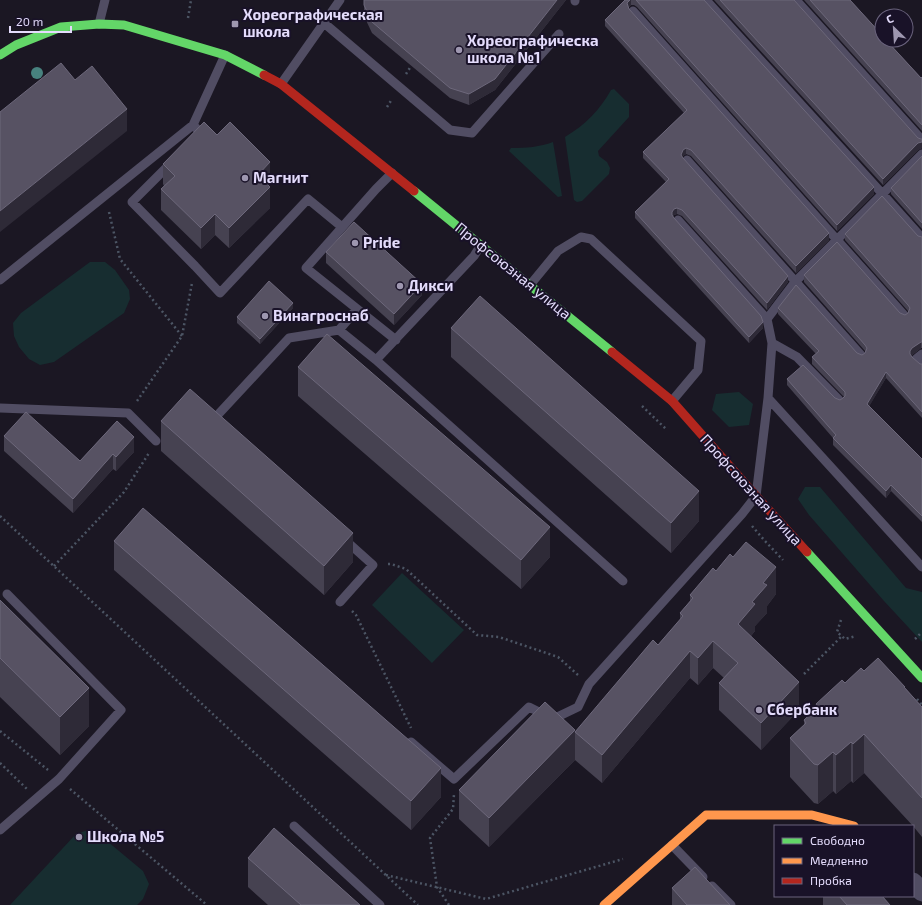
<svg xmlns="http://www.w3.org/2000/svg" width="922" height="905" font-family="'Exo 2',sans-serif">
  <rect width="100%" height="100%" fill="#1b1723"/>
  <path fill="#172d30" d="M 614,89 L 629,104 L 629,117 L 598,151 L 599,156 L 607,162 L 610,168 L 609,174 L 582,201 L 577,202 L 574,200 L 565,137 C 585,125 600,110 611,90 Z
    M 553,142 L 562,196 L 558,197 L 509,151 L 511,148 C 526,148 540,147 553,142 Z
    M 90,262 L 105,262 L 115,270 L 129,290 L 130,299 L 124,313 L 54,362 L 40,365 L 29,359 L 19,347 L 14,336 L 13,323 L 21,313 Z
    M 739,392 L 753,404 L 749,425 L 729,427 L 712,410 L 716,394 Z
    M 805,487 L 820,487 L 906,588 L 922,592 L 922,642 L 884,601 L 809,515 L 798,499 Z
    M 402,573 L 464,630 L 432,663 L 372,605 Z
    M 85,831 L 95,831 L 143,871 L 149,884 L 143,899 L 137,905 L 10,905 L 76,834 Z"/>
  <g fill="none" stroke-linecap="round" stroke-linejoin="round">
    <path stroke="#4c5564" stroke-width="2.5" stroke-dasharray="2 3" stroke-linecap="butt" d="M 188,18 L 191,0
      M 406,74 L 411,66
      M 387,107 L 392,99
      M 109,212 L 120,259 L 182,336
      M 137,401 L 182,336 L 192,283
      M 642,406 L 666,429
      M 0,516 L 418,905
      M 752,526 L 765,541 L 783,560
      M 388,564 L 391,564 L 406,569 L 477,635 L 499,637 L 558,657 L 578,675
      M 54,566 L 124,492 L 149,453
      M 352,611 L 356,615 L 411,728
      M 841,620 L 837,632 L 845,639 L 856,636
      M 915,639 L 922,632
      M 804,674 L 842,636
      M 917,699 L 922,705
      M 0,731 L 48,770
      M 0,763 L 27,789
      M 70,789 L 207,905
      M 386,875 L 486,899 L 623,859
      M 449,905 L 437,887 L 430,838 L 453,809 L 454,794"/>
    <path stroke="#514d63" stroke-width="9" d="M 706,0 C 778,80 851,158 922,238
      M 796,0 L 922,140
      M 575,1 L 575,0
      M 633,11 L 904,315
      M 324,23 L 450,130 L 472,133 L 559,34
      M 99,24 L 105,0
      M 281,84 L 340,0
      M 193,125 L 201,133 L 196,138
      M 687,160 L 861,355
      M 171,163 L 132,202 L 195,266 L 220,293 L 308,199 L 342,227
      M 392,173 L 376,189 L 306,268 L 396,340
      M 678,220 L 767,319
      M 481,245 L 474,256 L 376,360 L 623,581
      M 0,280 L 193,125 L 225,55
      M 530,285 L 558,251 L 581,237 L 591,239 L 701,341 L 698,370 L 672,401
      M 339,330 L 357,309
      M 772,343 L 797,357 L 839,400
      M 922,354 L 916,359 L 922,365
      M 768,398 L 922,567
      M 0,408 L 128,413 L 156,441
      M 216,423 L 213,420 L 289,338 L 339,330 L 376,360
      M 340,602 L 373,565 L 344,539
      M 411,742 L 454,779 L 529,707 L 553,719 L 578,707 L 589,684 L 742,514 L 756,496 L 768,398 L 772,343 L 767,319 L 795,282 L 922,154
      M 294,826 L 380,905
      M 0,830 L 59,779 L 121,710 L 7,594
      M 672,845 L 703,877
      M 712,886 L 731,905"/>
    <path stroke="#514d63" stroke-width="19" d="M 913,882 L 922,892"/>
    <path stroke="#63d668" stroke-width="9" d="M 0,55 L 16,45 L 61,27 L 99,24 L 124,25 L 225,55 L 264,75
      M 414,191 L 612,352
      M 807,552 L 922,678"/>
    <path stroke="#ff974d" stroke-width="9" d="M 604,905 L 706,815 L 812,815 L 854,826"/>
    <path stroke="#b3261e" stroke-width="9" d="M 264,75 L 281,84 L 414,191
      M 612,352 L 672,401 L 756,496 L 807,552"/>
  </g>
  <circle fill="#48827f" cx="37" cy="73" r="6"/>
  <path fill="#464251" d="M 364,0 L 566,0 L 495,90 L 469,105 L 450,98 L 372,33 L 364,16 Z
    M 625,0 L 704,0 L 874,194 L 837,231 L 637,7 L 634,5 L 631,5 L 629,7 L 629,9 L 829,240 L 796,273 L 691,156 L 686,154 L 683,156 L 682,157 L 788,282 L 767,310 L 682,216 L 677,214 L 674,215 L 673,217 L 763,328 L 749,343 L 635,218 L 635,212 L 666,182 L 643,158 L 643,152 L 684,113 L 605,26 L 605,20 Z
    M 714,0 L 794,0 L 918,138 L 921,139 L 922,139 L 922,148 L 918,150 L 883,185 Z
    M 804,0 L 850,0 L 921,78 L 922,77 L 922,131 Z
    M 217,135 L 270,183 L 268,185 L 270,208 L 229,248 L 215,235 L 201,249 L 161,210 L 161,189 L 164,186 L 163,184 L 163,164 Z
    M 922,156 L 922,229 L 891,194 L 891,188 Z
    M 845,234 L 918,236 L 922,237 L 922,348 L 921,348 L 911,356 L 920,364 L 922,364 L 922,418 L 886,378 L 869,406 L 922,459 L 922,522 L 891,491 L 886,498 L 833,445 L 833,438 L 787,385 L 787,379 L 835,398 L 840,400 L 844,397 L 812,364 L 812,357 L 816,354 L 778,314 L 778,308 L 857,353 L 862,355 L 865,353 L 866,352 L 804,282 L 804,275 L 905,315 L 908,313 L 908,311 L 845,240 Z
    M 326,252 L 422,295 L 394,325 L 326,263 Z
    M 293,308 L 260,344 L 237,323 L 237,317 Z
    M 451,328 L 699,521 L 671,553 L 451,357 Z
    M 298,367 L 550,557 L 521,589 L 298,396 Z
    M 117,421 L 134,452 L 116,471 L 113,469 L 73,513 L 4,451 L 4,436 L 80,461 Z
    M 161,421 L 353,562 L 324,595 L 161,451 Z
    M 114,541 L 441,797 L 411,830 L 114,570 Z
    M 716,571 L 776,594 L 767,606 L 767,613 L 755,626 L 755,631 L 751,636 L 799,710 L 761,750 L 719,710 L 719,683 L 724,678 L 713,668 L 698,685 L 690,678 L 602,783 L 575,760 L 489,847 L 459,819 L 459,790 L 575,732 L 658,645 L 680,620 L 680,613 L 690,601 L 690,595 Z
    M 0,600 L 89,726 L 60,755 L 0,697 Z
    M 864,671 L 905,688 L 922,707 L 922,837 L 913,826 L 864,773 L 853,783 L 851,781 L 836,794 L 833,791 L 818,804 L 814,803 L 790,777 L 790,738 L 804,726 L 804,720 L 816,709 L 816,704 L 845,683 Z
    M 248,858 L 360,905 L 268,905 L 248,887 Z
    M 672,888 L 730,905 L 672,905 Z
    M 823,896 L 882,896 L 890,905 L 823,905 Z"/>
  <path fill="#2e2a37" d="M 557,0 L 566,0 L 495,90 L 469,105 L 469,94 Z
    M 630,0 L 631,0 L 631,5 L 629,7 L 627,10 L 627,3 Z
    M 127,109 L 127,131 L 0,232 L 0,211 Z
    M 922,142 L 922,148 L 918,150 L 883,185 L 883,179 L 918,143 Z
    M 686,148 L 686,154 L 683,156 L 681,161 L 681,155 L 683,150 Z
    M 270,162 L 270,183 L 258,196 L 258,175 Z
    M 270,187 L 270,208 L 229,248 L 229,228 Z
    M 874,187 L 874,194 L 837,231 L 837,225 Z
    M 677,208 L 677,214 L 674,215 L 672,218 L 672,212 L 674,209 Z
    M 215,214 L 215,235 L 201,249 L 201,228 Z
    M 829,233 L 829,240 L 796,273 L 796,266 Z
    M 788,276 L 788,282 L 767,310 L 767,303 Z
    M 422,284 L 422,295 L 394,325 L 394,314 Z
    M 293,303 L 293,308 L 260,344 L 260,339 Z
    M 763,322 L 763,328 L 749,343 L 749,337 Z
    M 921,342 L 921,348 L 912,355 L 910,358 L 910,351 L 912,348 Z
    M 886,372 L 886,378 L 867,410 L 867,404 Z
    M 134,437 L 134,452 L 116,471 L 116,457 Z
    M 113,454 L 113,469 L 73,513 L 73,499 Z
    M 891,485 L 891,491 L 886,498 L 886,491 Z
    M 699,491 L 699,521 L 671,553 L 671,523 Z
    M 550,527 L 550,557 L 521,589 L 521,560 Z
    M 353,533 L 353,562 L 324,595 L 324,566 Z
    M 776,567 L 776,594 L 767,606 L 767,613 L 755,626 L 755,631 L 738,651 L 738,624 L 752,602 L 763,583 Z
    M 713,641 L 713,668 L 698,685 L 698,658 Z
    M 690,651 L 690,678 L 602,783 L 602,755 Z
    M 799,682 L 799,710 L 761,750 L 761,723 Z
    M 89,688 L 89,726 L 60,755 L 60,717 Z
    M 575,730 L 575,760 L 489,847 L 489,818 Z
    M 864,734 L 864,773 L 853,783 L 853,744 Z
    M 851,742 L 851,781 L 836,794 L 836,755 Z
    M 833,752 L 833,791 L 818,804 L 818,765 Z
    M 441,768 L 441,797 L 411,830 L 411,801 Z"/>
  <path fill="#575263" stroke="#6d687b" d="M 364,0 L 557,0 L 495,79 L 469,94 L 450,88 L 372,22 L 364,5 Z
    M 625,0 L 630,0 L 627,3 L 629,9 L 829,233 L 796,266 L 691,150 L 686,148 L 683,150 L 681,155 L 683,158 L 788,276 L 767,303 L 682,210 L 677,208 L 674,209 L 672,212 L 672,215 L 674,218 L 761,316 L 763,322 L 749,337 L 635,212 L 669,179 L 643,152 L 687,110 L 605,20 Z
    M 636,0 L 704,0 L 874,187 L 837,225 Z
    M 720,0 L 794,0 L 918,138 L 921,139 L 922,139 L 922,142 L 918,143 L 883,179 Z
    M 810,0 L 850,0 L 882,35 L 882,40 L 886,40 L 921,78 L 922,77 L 922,125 Z
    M 61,63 L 75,80 L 92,66 L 127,109 L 0,211 L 0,112 Z
    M 204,122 L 217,135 L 230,122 L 270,162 L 258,175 L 270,187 L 229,228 L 215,214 L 201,228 L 161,189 L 175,176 L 163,164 Z
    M 922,156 L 922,223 L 891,188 Z
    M 882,196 L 918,236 L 922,237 L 922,342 L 921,342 L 912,348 L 910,351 L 910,354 L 912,357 L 920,364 L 922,364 L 922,412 L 886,372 L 867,404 L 922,459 L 922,516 L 891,485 L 886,491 L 833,438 L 836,435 L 787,379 L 803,365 L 835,398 L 840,400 L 843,398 L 845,396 L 845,392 L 812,357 L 819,351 L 778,308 L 796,285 L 857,353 L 862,355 L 865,353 L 867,348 L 865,345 L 804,275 L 837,242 L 900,313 L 905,315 L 908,313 L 910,308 L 908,305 L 845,234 Z
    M 354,222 L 422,284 L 394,314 L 326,252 Z
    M 269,281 L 293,303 L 260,339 L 237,317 Z
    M 480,296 L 699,491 L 671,523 L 451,328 Z
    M 327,334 L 550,527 L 521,560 L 298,367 Z
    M 190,389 L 353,533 L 324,566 L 161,421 Z
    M 26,412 L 80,461 L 117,421 L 134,437 L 116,457 L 113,454 L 73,499 L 4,436 Z
    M 143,508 L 441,768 L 411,801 L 114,541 Z
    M 746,542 L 776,567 L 763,583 L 767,585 L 752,602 L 755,604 L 738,624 L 799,682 L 761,723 L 719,683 L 738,663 L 713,641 L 698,658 L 690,651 L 602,755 L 575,732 L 653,640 L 658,645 L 683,616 L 680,613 L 693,598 L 690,595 L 713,568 L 716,571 L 730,554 L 733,557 Z
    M 0,600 L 89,688 L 60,717 L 0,658 Z
    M 878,658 L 905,687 L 904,687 L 922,707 L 922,798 L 864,734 L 853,744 L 851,742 L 836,755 L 833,752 L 818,765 L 814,764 L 790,738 L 806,723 L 804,720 L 818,707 L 816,704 L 842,680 L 845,683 L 861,668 L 864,671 Z
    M 545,702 L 575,730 L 489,818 L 459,790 Z
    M 274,828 L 360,905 L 301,905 L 248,858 Z
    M 695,867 L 730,905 L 687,905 L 672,888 Z
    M 839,896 L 882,896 L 890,905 L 847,905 Z"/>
  <g fill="#9e97b0" stroke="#191228" stroke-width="1.5">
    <rect x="231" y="20" width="8" height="8" rx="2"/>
    <circle cx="459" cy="50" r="4"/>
    <circle cx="245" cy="178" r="4"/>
    <circle cx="355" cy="243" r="4"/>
    <circle cx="400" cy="286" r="4"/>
    <circle cx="265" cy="316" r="4"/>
    <circle cx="759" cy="710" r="4"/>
    <circle cx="79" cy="837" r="4"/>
  </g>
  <g text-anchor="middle" stroke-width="4" stroke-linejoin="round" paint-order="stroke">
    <g font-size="15" font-weight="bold" fill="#e4dcfc" stroke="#191228" text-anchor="start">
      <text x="243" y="20">Хореографическая<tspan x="243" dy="17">школа</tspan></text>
      <text x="467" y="46">Хореографическа<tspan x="467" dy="17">школа №1</tspan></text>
      <text x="253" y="183">Магнит</text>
      <text x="363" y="248">Pride</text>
      <text x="408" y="291">Дикси</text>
      <text x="273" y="321">Винагроснаб</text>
      <text x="767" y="715">Сбербанк</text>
      <text x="87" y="842">Школа №5</text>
    </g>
    <g font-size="15" fill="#e4dcfc" stroke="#191228">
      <text transform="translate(513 271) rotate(39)" y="5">Профсоюзная улица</text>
      <text transform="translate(751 490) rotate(48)" y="5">Профсоюзная улица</text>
    </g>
  </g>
  <rect x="774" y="825" width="140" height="72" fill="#191228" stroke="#6a637d"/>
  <rect x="782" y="838" width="20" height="6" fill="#63d668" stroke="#6a637d"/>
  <text x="810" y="845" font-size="12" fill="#e4dcfc">Свободно</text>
  <rect x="782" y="858" width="20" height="6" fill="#ff974d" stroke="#6a637d"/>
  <text x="810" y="865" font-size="12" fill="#e4dcfc">Медленно</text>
  <rect x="782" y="878" width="20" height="6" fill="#b3261e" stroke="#6a637d"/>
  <text x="810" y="885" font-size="12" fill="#e4dcfc">Пробка</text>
  <g transform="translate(894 28) rotate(335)"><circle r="19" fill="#191228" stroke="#6a637d"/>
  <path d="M0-3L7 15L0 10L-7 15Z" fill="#9e97b0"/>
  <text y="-6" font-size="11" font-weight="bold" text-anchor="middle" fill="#e4dcfc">С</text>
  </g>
  <path d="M10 26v6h61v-6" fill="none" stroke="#e4dcfc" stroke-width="2"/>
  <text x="16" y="26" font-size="12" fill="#e4dcfc" stroke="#191228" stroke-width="3" paint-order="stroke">20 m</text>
</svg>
